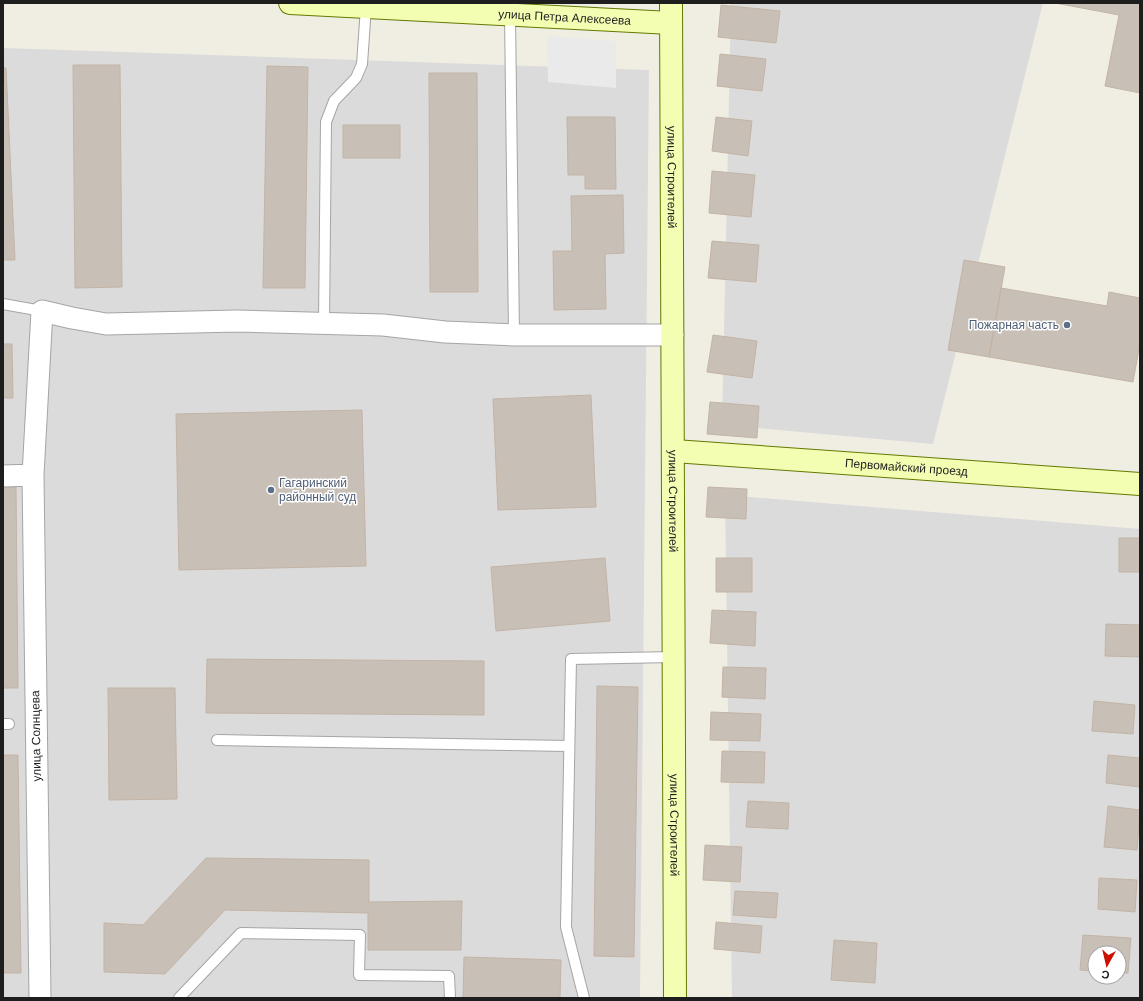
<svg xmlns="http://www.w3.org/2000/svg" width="1143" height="1001" viewBox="0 0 1143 1001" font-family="Helvetica,sans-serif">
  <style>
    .residential { fill: #dcdbdb; fill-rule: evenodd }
    .parking { fill: #eaeaea }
    .building { fill: #c8bfb6; stroke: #c3b4a5 }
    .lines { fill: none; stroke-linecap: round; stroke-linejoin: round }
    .lane-casing { stroke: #a5a5a5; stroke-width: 12 }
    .street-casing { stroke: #a5a5a5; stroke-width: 23 }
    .secondary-casing { stroke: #637a00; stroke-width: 24 }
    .lane { stroke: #fff; stroke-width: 10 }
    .street { stroke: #fff; stroke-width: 21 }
    .secondary { stroke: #f4feb3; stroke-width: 22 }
    .service-dot { fill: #5c6f8a; stroke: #fff; stroke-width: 1.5 }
    .labels { text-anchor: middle; stroke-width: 3; stroke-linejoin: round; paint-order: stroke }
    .street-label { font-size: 12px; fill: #1e1e1e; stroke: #fff }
    .service-label { font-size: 12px; fill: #4e5e75; stroke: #fff; text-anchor: end }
  </style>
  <rect width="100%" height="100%" fill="#f0ede3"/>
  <path class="residential" d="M 731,3 L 1043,3 L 933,444 L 722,425 Z
    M 3,48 L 649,70 L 640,998 L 3,998 Z
    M 725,495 L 1140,529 L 1140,998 L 732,998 ZM 1095,953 L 1119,953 L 1119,977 L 1095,977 Z"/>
  <path class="parking" d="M 547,36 L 616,41 L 616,88 L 548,82 Z"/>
  <path class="building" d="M 1055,3 L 1140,3 L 1140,93 L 1105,86 L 1119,15 Z
    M 721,5 L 780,11 L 776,43 L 718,37 Z
    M 720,54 L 766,59 L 762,91 L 717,86 Z
    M 73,65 L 120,65 L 122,287 L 75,288 Z
    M 267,66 L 308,67 L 305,288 L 263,288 Z
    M 3,68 L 6,68 L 15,260 L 3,260 Z
    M 429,73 L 477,73 L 478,292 L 430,292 Z
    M 567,117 L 615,117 L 616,189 L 585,189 L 585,175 L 568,175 Z
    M 716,117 L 752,121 L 748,156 L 712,151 Z
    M 343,125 L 400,125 L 400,158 L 343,158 Z
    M 712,171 L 755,175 L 751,217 L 709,213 Z
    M 623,195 L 624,253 L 605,254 L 606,309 L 554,310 L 553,251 L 572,251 L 571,196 Z
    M 712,241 L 759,245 L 756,282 L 708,278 Z
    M 964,260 L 1005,267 L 989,357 L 948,350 Z
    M 1001,288 L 1107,306 L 1109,292 L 1140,298 L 1140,343 L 1133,382 L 989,357 Z
    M 713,335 L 757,341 L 752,378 L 707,372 Z
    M 3,344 L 12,344 L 13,398 L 3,398 Z
    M 591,395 L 596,507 L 498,510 L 493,399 Z
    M 710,402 L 759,406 L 757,438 L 707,434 Z
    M 362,410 L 366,566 L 179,570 L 176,414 Z
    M 3,487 L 16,487 L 18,688 L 3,688 Z
    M 708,487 L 747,489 L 746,519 L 706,517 Z
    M 1119,538 L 1140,538 L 1140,572 L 1119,572 Z
    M 605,558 L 610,621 L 496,631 L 491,567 Z
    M 716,558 L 752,558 L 752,592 L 716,592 Z
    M 712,610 L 756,612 L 755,646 L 710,643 Z
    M 1106,624 L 1140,625 L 1140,657 L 1105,656 Z
    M 207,659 L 484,661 L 484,715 L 206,713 Z
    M 723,667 L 766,668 L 765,699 L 722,697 Z
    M 597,686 L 638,687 L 634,957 L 594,956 Z
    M 108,688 L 175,688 L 177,799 L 109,800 Z
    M 1094,701 L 1135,705 L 1133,734 L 1092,731 Z
    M 711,712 L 761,714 L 760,741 L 710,740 Z
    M 722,751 L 765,752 L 764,783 L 721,782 Z
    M 3,755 L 18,755 L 21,973 L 3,973 Z
    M 1108,755 L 1140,758 L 1140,787 L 1106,783 Z
    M 748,801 L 789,803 L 788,829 L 746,827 Z
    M 1108,806 L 1140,810 L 1137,850 L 1104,847 Z
    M 705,845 L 742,847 L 740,882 L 703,880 Z
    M 206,858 L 369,860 L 369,902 L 462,901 L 461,950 L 368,950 L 368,913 L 225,910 L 165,974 L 104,972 L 104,923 L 143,925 Z
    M 1099,878 L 1137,880 L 1135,912 L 1098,909 Z
    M 735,891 L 778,893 L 776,918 L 733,915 Z
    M 716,922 L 762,926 L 760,953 L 714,949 Z
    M 1083,935 L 1131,938 L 1128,973 L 1119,973 L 1119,953 L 1095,953 L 1095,971 L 1080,970 Z
    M 834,940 L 877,943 L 875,983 L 831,980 Z
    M 464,957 L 561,960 L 560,998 L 463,998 Z"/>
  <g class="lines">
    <defs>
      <path id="lane" d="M 510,15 L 514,335
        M 3,304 L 42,311
        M 324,323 L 326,122 L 334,101 L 356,78 L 362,64 L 366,7
        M 3,724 L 9,724
        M 217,740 L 569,746
        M 179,998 L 241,933 L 360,935 L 359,975 L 449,976 L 450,998
        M 584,998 L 566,927 L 571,659 L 674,657"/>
      <path id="street" d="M 3,476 L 33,475
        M 40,998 L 33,475 L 42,311 L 72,318 L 106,324 L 237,321 L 383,325 L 445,332 L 514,335 L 673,335"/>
      <g id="secondary">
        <path id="s1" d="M 290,3 L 671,23"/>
        <path id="s2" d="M 671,3 L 675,998"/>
        <path id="s3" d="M 674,451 L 1140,484"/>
      </g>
    </defs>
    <use href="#lane" class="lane-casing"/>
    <use href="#street" class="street-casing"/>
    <use href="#secondary" class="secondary-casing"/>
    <use href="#lane" class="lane"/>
    <use href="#street" class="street"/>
    <use href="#secondary" class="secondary"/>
  </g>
  <g class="service-dot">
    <circle cx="1067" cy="325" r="4"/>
    <circle cx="271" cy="490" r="4"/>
  </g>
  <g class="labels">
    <g class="street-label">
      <text dy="4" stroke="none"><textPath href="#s1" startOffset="275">улица Петра Алексеева</textPath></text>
      <text dy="4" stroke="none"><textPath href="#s2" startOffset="174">улица Строителей</textPath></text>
      <text dy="4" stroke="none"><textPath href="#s3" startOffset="233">Первомайский проезд</textPath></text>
      <text dy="4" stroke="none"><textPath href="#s2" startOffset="498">улица Строителей</textPath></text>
      <text transform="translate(36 736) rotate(-91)" y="4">улица Солнцева</text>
      <text dy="4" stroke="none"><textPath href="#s2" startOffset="822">улица Строителей</textPath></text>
    </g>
    <g class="service-label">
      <text x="1059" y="329">Пожарная часть</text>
      <text x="279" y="487" text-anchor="start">Гагаринский<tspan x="279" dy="14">районный суд</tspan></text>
    </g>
  </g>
  <rect width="1143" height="1001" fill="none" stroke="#1e1e1e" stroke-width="8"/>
  <g transform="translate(1107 965) rotate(188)"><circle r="19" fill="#ffffff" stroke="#a5a5a5"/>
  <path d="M0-3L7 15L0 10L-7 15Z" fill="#cc1000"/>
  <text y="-6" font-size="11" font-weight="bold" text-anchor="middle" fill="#1e1e1e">С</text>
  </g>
</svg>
